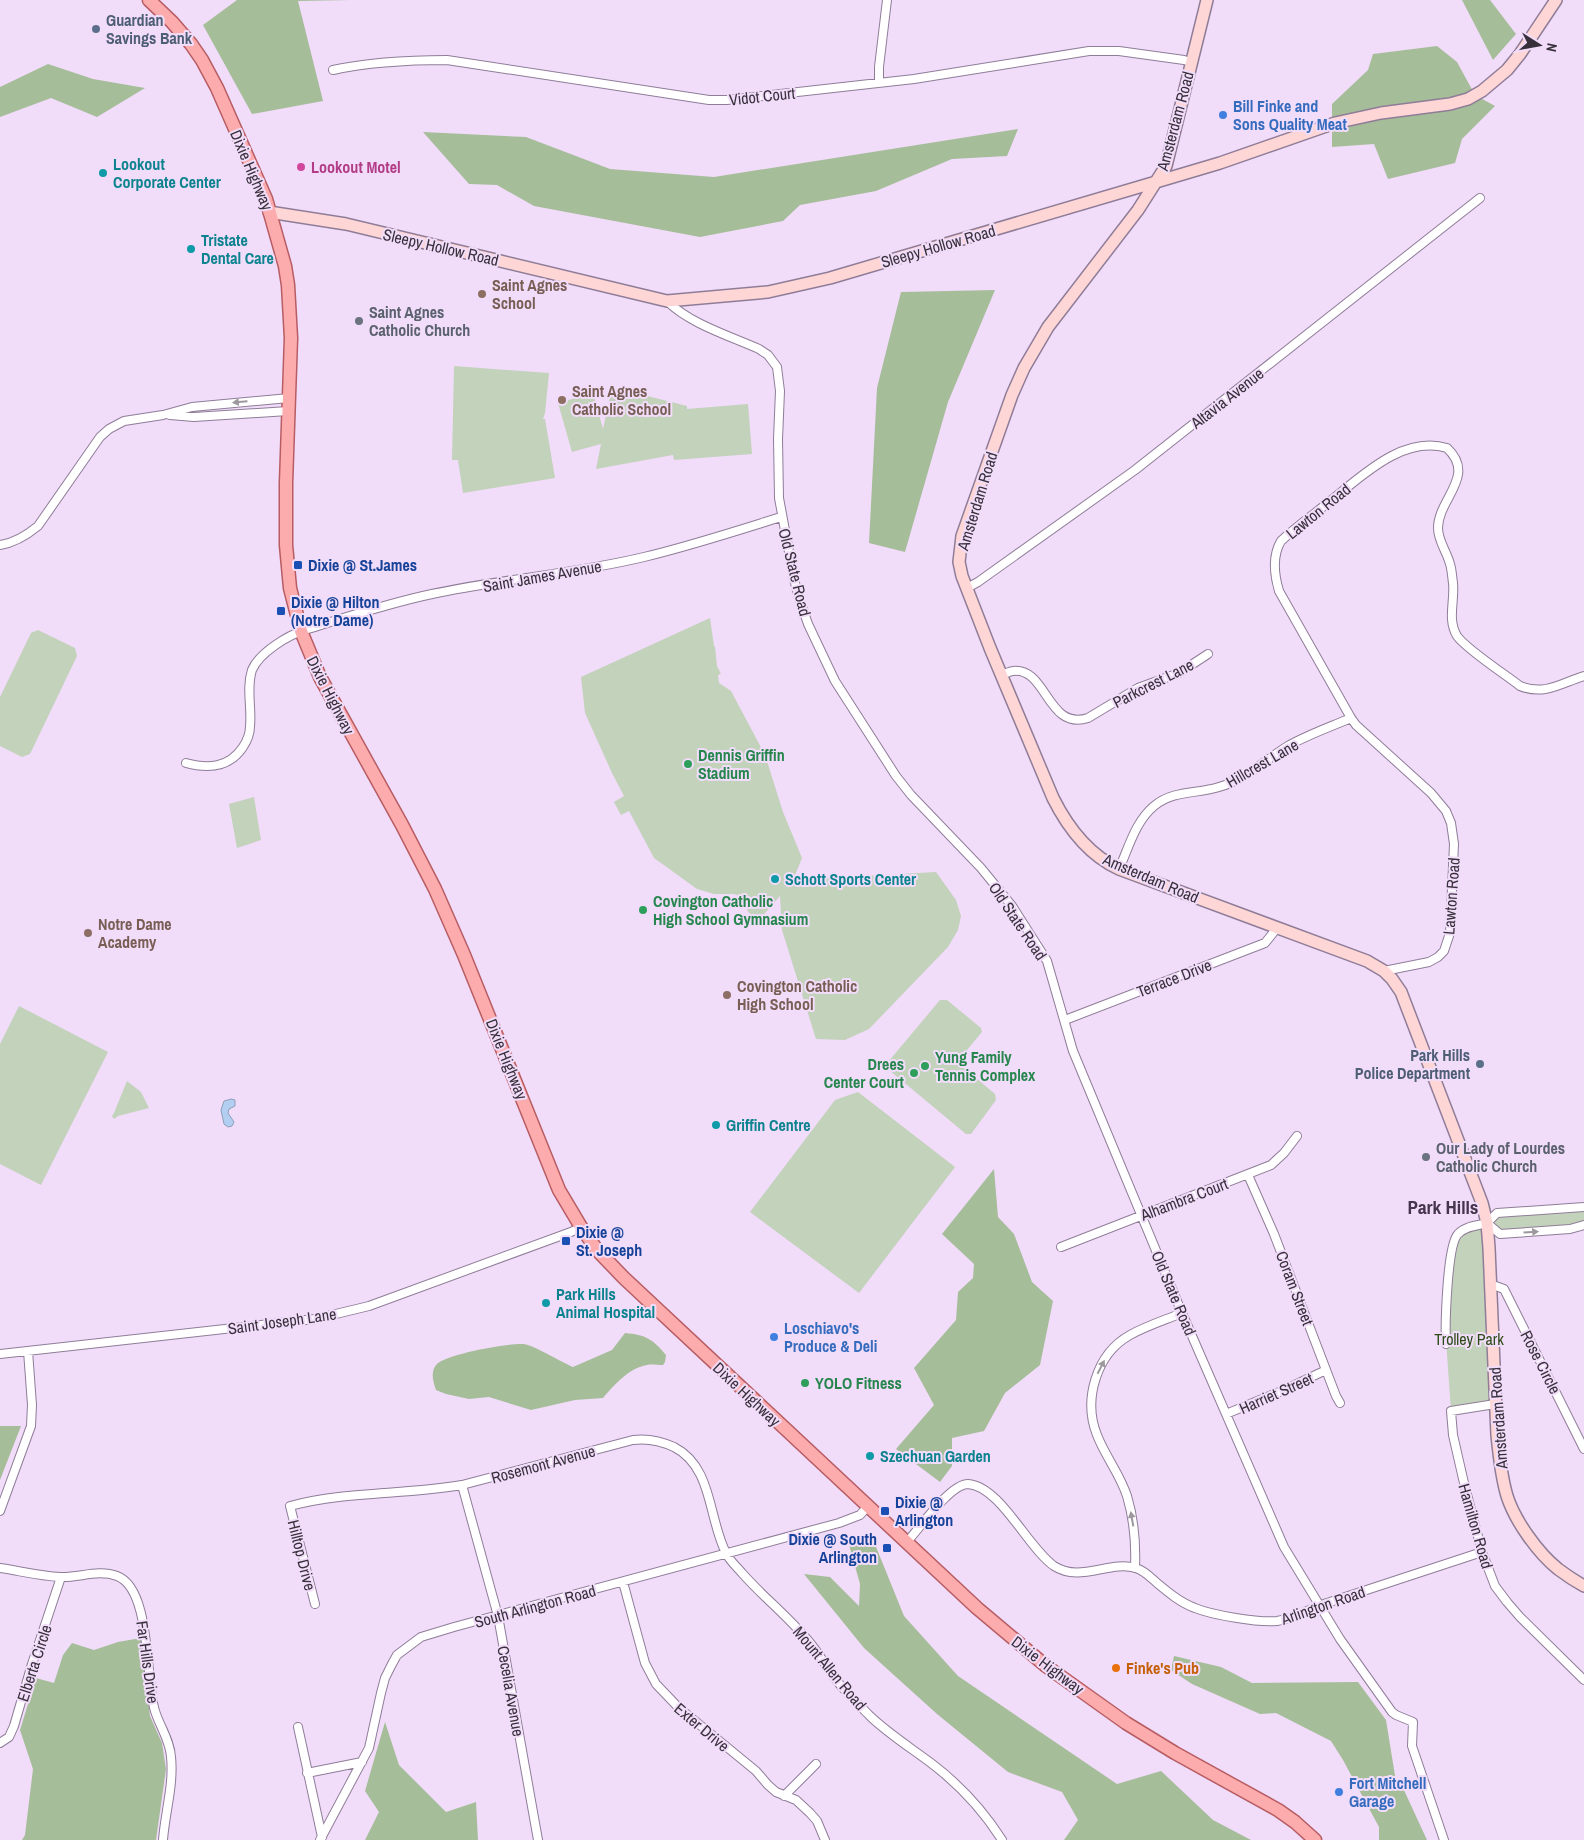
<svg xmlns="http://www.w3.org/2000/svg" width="1584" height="1840" viewBox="0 0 1584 1840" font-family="'Archivo Narrow',sans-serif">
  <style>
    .green { fill: #c3d2ba }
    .forest { fill: #a6bd99 }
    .water { fill: #b2cef0; stroke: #8d9fba }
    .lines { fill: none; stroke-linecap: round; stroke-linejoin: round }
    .street-casing { stroke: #8f7d98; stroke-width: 10 }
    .secondary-casing { stroke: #8f7d98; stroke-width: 14 }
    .primary-casing { stroke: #b75d63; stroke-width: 15 }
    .street { stroke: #fff; stroke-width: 8 }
    .secondary { stroke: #fed6d6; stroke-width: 11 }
    .primary { stroke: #fdacae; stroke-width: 12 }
    .oneway { fill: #9c989d }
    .service-dot { fill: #5c6f8a; stroke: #f1dcfa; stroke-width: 2 }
    .shop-dot { fill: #3f7fe0; stroke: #f1dcfa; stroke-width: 2 }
    .hotel-dot { fill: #d1479c; stroke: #f1dcfa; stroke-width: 2 }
    .culture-dot { fill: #0f9aa8; stroke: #f1dcfa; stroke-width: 2 }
    .education-dot { fill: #8d6e63; stroke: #f1dcfa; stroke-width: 2 }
    .worship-dot { fill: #6b7280; stroke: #f1dcfa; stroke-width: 2 }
    .transit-dot { fill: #1a4fb4; stroke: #f1dcfa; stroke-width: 2 }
    .leisure-dot { fill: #2e9e5b; stroke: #f1dcfa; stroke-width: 2 }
    .food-dot { fill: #e8710a; stroke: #f1dcfa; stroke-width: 2 }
    .labels { text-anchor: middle; stroke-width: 4; stroke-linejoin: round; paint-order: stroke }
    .service-label { font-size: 16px; font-weight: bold; fill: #4e5e75; stroke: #f1dcfa; text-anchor: start }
    .street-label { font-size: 16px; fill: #38303b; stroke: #f1dcfa }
    .shop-label { font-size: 16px; font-weight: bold; fill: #366cbe; stroke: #f1dcfa; text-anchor: start }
    .culture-label { font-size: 16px; font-weight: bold; fill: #0d838f; stroke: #f1dcfa; text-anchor: start }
    .hotel-label { font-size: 16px; font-weight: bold; fill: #b23c85; stroke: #f1dcfa; text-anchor: start }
    .education-label { font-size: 16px; font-weight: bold; fill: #785e54; stroke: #f1dcfa; text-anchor: start }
    .worship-label { font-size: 16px; font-weight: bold; fill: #5b616d; stroke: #f1dcfa; text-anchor: start }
    .transit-label { font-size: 16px; font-weight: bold; fill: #164399; stroke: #f1dcfa; text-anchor: start }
    .leisure-label { font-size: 16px; font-weight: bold; fill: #27864d; stroke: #f1dcfa; text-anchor: start }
    .park-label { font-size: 16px; fill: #2d4b16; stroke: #f1dcfa }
    .food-label { font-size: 16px; font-weight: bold; fill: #c56008; stroke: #f1dcfa; text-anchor: start }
    .quarter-label { font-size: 19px; font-weight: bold; fill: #45354c; stroke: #f1dcfa }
  </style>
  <rect width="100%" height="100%" fill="#f1dcfa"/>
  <path class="green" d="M 454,366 L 549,373 L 545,413 L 543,419 L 545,419 L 555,478 L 463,493 L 458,460 L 452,460 Z
    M 612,387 L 687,406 L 687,409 L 748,404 L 752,454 L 674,460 L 673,455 L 596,469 L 601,444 L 572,452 L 558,403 L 593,393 L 603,429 Z
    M 710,618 L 714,646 L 715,647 L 717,666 L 721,674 L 718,675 L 719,683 L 731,691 L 765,755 L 783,812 L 802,858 L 793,880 L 936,872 L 956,900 L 961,916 L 958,930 L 948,947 L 869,1029 L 845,1040 L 816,1039 L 782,930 L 780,896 L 759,920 L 748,912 L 744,898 L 734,894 L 714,894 L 697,889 L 654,858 L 629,811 L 621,815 L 614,802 L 624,796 L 612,773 L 585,713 L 581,677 Z
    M 38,630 L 75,648 L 77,656 L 30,754 L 22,757 L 0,746 L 0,697 L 31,633 Z
    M 254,797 L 261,840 L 237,848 L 229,804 Z
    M 940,1000 L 947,1000 L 981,1028 L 982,1032 L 957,1062 L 995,1094 L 996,1100 L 971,1134 L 966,1134 L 889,1070 L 888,1062 Z
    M 19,1006 L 108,1052 L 41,1185 L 0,1164 L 0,1044 Z
    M 127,1081 L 141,1092 L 149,1108 L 118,1116 L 114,1119 L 112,1116 L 114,1113 Z
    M 858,1092 L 955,1167 L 859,1293 L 750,1212 L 835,1100 Z
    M 1584,1211 L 1584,1222 L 1577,1224 L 1504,1231 L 1498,1230 L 1494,1224 L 1496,1219 L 1501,1217 Z
    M 1487,1223 L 1495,1404 L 1451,1411 L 1446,1340 L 1448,1288 L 1457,1235 Z"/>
  <path class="forest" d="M 237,0 L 351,0 L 298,1 L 323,101 L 252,114 L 203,25 Z
    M 1462,0 L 1490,0 L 1516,34 L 1493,60 Z
    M 1437,46 L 1457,62 L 1475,95 L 1495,106 L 1462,139 L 1455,163 L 1388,179 L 1374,144 L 1332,147 L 1332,104 L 1368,70 L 1373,54 Z
    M 48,64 L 93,79 L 145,88 L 97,117 L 51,98 L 0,117 L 0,87 Z
    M 1018,129 L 1007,156 L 952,159 L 876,191 L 800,205 L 783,221 L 700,237 L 534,206 L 497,185 L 469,184 L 423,132 L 526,137 L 610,169 L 714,177 Z
    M 995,290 L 948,402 L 905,552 L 869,543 L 877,388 L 901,292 Z
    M 994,1169 L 998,1217 L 1014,1234 L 1032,1282 L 1053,1301 L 1040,1365 L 1005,1393 L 984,1431 L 952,1438 L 952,1466 L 940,1482 L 896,1449 L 934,1405 L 914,1368 L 956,1320 L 958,1292 L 973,1278 L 974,1264 L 942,1234 Z
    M 625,1333 C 645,1335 652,1338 666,1355 L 665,1362 L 663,1365 C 658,1365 651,1364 647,1365 C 629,1368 614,1385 603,1398 L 575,1400 L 531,1410 L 489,1397 L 469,1399 L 446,1394 L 436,1390 C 433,1382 430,1371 437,1364 C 447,1354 508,1343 523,1344 C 534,1345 561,1362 573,1367 L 612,1350 Z
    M 0,1426 L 21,1426 L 0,1480 Z
    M 872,1537 L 904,1616 L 958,1676 L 1117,1784 L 1161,1771 L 1213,1820 L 1251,1840 L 1064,1840 L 1078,1820 L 1062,1792 L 1008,1772 L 937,1714 L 864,1648 L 804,1574 L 830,1577 L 859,1606 L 860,1584 L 848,1541 Z
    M 141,1638 L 150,1716 L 162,1743 L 166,1769 L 156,1840 L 22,1840 L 25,1835 L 33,1769 L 20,1730 L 36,1678 L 54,1683 L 63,1655 L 72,1643 L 94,1650 L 118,1642 Z
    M 1174,1656 L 1221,1667 L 1252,1683 L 1358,1682 L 1386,1720 L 1397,1788 L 1403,1788 L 1427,1840 L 1379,1840 L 1379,1827 L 1343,1760 L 1331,1741 L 1276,1713 L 1260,1714 L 1192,1684 L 1171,1670 Z
    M 385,1722 L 399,1765 L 446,1812 L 476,1802 L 478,1840 L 365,1840 L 379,1812 L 365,1791 Z"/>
  <path class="water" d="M 231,1099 L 235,1100 L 235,1106 L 229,1109 L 228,1113 L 234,1122 L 232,1126 L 228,1127 L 224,1124 L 221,1110 L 224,1101 Z"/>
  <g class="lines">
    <defs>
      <path id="street" d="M 333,70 C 370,62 410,60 447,60 L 709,100 L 727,100 L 914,79 L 1089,51 L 1119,51 L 1184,60 L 1191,62
        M 879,82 L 879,67 L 887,0
        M 667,301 C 690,324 730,336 759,349 L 768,355 L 777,367 L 780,391 L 778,439 L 779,498 L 794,579 L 799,598 L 808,624 L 835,681 L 896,776 L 911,795 L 981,868 L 1012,906 L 1047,961 L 1073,1051 L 1182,1313 L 1284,1547 L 1340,1639 L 1392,1712 L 1396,1715 L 1413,1722 L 1412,1746 L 1444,1840
        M 170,415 L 194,417 L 288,411
        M 0,545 C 14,543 27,535 38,526 L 100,437 L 109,429 L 124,421 L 163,415 L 192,407 L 289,398
        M 967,588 L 978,582 L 1135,470 L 1480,198
        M 1002,675 C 1005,674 1010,671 1013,671 C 1047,667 1047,731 1088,718 L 1138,688 L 1179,673 L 1208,654
        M 186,763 C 208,769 229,768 243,747 C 247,741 250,733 250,726 C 252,708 246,688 252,670 C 259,653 288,635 305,630 C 347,617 389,603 432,594 C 502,579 574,574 644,557 C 690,546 736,531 781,517
        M 1119,869 C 1129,847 1135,822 1154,806 C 1173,790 1197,794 1219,787 C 1245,780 1265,760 1288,746 C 1307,735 1330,727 1351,718
        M 1384,971 L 1429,962 L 1438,957 L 1444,951 L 1450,933 L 1454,844 L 1451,823 L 1446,811 L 1431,793 L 1356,725 L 1351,718 L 1279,591 C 1274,574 1272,556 1281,541 C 1296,527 1313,515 1329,502 C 1361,477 1402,435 1447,448 C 1477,476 1438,499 1438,528 C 1438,541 1447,552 1450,564 C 1452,570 1452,577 1453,583 C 1455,601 1447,619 1457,636 C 1466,649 1506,675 1520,686 C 1545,696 1561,683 1584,676
        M 1065,1020 L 1265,943 L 1277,928
        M 1248,1175 L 1274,1234 L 1336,1396 L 1340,1403
        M 1487,1223 L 1500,1234 L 1570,1229 L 1584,1225
        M 1487,1223 L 1497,1213 L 1584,1207
        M 1061,1247 L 1271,1165 L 1284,1153 L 1297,1136
        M 1490,1284 L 1504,1289 L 1584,1449
        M 1446,1344 C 1445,1325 1447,1245 1458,1234 C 1465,1226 1477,1226 1487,1223
        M 0,1354 L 315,1319 L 369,1306 L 571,1232 L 581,1227
        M 1495,1404 L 1451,1411 L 1453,1435 L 1464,1483 L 1482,1552 L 1495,1586 L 1507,1602 L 1520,1617 L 1584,1680
        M 1226,1414 L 1284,1390 L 1326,1370
        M 462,1485 L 498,1616 L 538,1840
        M 0,1511 L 31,1426 L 32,1405 L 28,1351
        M 906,1543 C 919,1529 950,1484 968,1484 C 1000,1486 1028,1548 1054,1566 C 1080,1583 1110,1560 1136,1568 C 1145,1571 1150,1577 1157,1583 C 1169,1593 1181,1603 1195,1608 C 1212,1615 1259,1623 1277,1621 C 1295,1618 1313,1607 1330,1602 C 1381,1585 1431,1569 1482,1552
        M 0,1568 C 20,1571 40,1576 60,1577 C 79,1578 98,1569 117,1576 C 152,1589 145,1681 155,1711 C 160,1727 170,1740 171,1757 C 174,1784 165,1813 163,1840
        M 1135,1568 C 1136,1544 1134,1519 1127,1496 C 1120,1474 1105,1456 1097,1435 C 1083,1400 1096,1354 1130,1335 C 1146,1326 1165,1320 1182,1313
        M 623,1582 L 645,1663 L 656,1684 L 678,1707 L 756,1771 L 768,1785 L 776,1792 L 796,1800 L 810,1813 L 817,1821 L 825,1840
        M 315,1604 L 290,1506 C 345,1491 405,1495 462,1485 L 633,1440 C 648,1438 661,1441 674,1447 C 713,1467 708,1518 726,1553 C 729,1560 737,1567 742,1573 C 764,1598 790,1618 811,1644 C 822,1658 830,1673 842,1687 C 851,1697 861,1707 871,1717 C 889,1734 911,1748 931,1763 C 960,1785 983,1810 1002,1840
        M 298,1727 L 322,1837
        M 0,1743 L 9,1737 L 14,1726 L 32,1664 L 61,1577
        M 307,1773 L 362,1762
        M 784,1796 L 816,1764
        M 320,1840 L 369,1748 L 381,1693 L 385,1678 L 392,1664 L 397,1655 L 421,1637 L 454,1627 L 839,1523 L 860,1515 L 868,1506"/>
      <path id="secondary" d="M 1207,0 L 1166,166 L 1138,210 L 1048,327 L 1024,368 L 1012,395 L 962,536 L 959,562 L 962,576 L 990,648 L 1053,798 C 1068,828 1089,855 1119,869 L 1367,961 L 1384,971 L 1392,979 L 1401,992 L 1482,1203 L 1487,1223 L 1489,1248 L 1497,1435 C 1499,1455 1501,1476 1507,1496 C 1515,1521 1538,1553 1558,1569 C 1566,1575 1575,1581 1584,1586
        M 269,212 L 346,224 L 667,301 L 768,292 L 830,278 L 1156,182 L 1220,163 L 1335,123 L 1381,113 L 1450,104 L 1468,99 L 1482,91 L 1507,70 L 1520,54 L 1556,0"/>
      <path id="primary" d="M 149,0 L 172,22 L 191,44 L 202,60 L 217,88 L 266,199 L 285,266 L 288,285 L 291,338 L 286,483 L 286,545 L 290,588 L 301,631 L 320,677 L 402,825 L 435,889 L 464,955 L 559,1190 L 581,1227 L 597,1250 L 624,1278 L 977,1608 L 1046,1666 L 1126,1723 L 1175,1753 L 1278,1810 L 1295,1822 L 1315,1840"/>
    </defs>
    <use href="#street" class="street-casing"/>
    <use href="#secondary" class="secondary-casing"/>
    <use href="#primary" class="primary-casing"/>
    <use href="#street" class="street"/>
    <use href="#secondary" class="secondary"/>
    <use href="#primary" class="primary"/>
  </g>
  <defs><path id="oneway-solid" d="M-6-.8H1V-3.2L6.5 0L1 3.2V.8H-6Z" transform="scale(1.25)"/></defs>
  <g class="oneway">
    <use href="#oneway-solid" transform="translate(240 402) rotate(175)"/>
    <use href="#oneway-solid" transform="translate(1531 1232) rotate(-4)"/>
    <use href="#oneway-solid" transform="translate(1101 1367) rotate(-63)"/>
    <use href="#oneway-solid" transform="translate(1132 1519) rotate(-100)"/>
  </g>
  <g class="service-dot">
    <circle cx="96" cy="29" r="5"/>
    <circle cx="1480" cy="1064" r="5"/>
  </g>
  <g class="shop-dot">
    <circle cx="1223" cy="115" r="5"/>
    <circle cx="774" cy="1337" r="5"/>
    <circle cx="1339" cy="1792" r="5"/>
  </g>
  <circle class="hotel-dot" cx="301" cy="167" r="5"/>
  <g class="culture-dot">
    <circle cx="103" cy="173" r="5"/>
    <circle cx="191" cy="249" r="5"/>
    <circle cx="775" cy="879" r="5"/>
    <circle cx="716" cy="1125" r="5"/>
    <circle cx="546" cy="1303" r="5"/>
    <circle cx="870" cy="1456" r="5"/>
  </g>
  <g class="education-dot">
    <circle cx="482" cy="294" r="5"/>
    <circle cx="562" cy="400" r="5"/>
    <circle cx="88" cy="933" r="5"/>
    <circle cx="727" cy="995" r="5"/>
  </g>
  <g class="worship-dot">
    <circle cx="359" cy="321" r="5"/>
    <circle cx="1426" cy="1157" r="5"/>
  </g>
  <g class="transit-dot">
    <rect x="293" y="560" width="10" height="10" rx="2.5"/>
    <rect x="276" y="606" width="10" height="10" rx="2.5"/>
    <rect x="561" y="1236" width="10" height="10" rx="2.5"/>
    <rect x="880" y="1506" width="10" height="10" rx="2.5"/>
    <rect x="882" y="1543" width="10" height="10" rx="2.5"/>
  </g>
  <g class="leisure-dot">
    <circle cx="688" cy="764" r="5"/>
    <circle cx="643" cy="910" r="5"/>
    <circle cx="925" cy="1066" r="5"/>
    <circle cx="914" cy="1073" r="5"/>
    <circle cx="805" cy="1383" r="5"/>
  </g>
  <circle class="food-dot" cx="1116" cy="1668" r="5"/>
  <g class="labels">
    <g class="service-label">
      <text x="106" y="26">Guardian<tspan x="106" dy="18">Savings Bank</tspan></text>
      <text x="1470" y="1061" text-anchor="end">Park Hills<tspan x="1470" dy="18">Police Department</tspan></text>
    </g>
    <g class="street-label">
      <text transform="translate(762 96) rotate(-6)" y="6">Vidot Court</text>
      <text transform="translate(1175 121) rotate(-75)" y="6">Amsterdam Road</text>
      <text transform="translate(252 170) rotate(67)" y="6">Dixie Highway</text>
      <text transform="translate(938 246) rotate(-16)" y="6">Sleepy Hollow Road</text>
      <text transform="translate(441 247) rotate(13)" y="6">Sleepy Hollow Road</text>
      <text transform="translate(1227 398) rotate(-38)" y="6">Altavia Avenue</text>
      <text transform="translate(977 501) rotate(-73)" y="6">Amsterdam Road</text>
      <text transform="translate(1318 511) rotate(-39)" y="6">Lawton Road</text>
      <text transform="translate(795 572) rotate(76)" y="6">Old State Road</text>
      <text transform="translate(542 576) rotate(-10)" y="6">Saint James Avenue</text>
      <text transform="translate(1153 683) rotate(-27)" y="6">Parkcrest Lane</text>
      <text transform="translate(331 695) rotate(63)" y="6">Dixie Highway</text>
      <text transform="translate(1262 763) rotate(-30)" y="6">Hillcrest Lane</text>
      <text transform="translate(1151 878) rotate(23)" y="6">Amsterdam Road</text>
      <text transform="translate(1451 896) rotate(-86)" y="6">Lawton Road</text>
      <text transform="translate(1018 921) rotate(56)" y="6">Old State Road</text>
      <text transform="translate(1174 978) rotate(-21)" y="6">Terrace Drive</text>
      <text transform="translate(507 1059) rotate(68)" y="6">Dixie Highway</text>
      <text transform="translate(1184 1199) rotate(-21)" y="6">Alhambra Court</text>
      <text transform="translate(1295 1288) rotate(69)" y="6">Coram Street</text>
      <text transform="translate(1174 1293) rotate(67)" y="6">Old State Road</text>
      <text transform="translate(282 1321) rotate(-8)" y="6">Saint Joseph Lane</text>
      <text transform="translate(1541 1362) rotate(63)" y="6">Rose Circle</text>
      <text transform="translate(1276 1393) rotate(-24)" y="6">Harriet Street</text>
      <text transform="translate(747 1394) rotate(43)" y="6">Dixie Highway</text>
      <text transform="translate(1498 1418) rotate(-94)" y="6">Amsterdam Road</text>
      <text transform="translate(543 1464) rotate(-15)" y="6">Rosemont Avenue</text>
      <text transform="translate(1476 1526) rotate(74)" y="6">Hamilton Road</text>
      <text transform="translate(302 1555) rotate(76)" y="6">Hilltop Drive</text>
      <text transform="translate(1323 1605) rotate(-19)" y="6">Arlington Road</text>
      <text transform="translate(535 1606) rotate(-15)" y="6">South Arlington Road</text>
      <text transform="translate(148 1662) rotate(82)" y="6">Far Hills Drive</text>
      <text transform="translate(34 1663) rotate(-72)" y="6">Elberta Circle</text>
      <text transform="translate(1048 1665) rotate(37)" y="6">Dixie Highway</text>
      <text transform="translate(830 1668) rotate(50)" y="6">Mount Allen Road</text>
      <text transform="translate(511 1691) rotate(80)" y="6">Cecelia Avenue</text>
      <text transform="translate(702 1727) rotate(40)" y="6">Exter Drive</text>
    </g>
    <g class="shop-label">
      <text x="1233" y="112">Bill Finke and<tspan x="1233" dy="18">Sons Quality Meat</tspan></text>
      <text x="784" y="1334">Loschiavo's<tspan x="784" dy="18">Produce &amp; Deli</tspan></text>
      <text x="1349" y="1789">Fort Mitchell<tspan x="1349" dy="18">Garage</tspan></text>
    </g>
    <g class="culture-label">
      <text x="113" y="170">Lookout<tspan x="113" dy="18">Corporate Center</tspan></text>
      <text x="201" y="246">Tristate<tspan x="201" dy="18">Dental Care</tspan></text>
      <text x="785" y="885">Schott Sports Center</text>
      <text x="726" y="1131">Griffin Centre</text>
      <text x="556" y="1300">Park Hills<tspan x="556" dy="18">Animal Hospital</tspan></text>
      <text x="880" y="1462">Szechuan Garden</text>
    </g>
    <g class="hotel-label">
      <text x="311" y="173">Lookout Motel</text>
    </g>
    <g class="education-label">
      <text x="492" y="291">Saint Agnes<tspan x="492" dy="18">School</tspan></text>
      <text x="572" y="397">Saint Agnes<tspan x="572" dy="18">Catholic School</tspan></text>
      <text x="98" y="930">Notre Dame<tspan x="98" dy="18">Academy</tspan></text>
      <text x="737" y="992">Covington Catholic<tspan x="737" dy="18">High School</tspan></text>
    </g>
    <g class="worship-label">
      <text x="369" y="318">Saint Agnes<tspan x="369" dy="18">Catholic Church</tspan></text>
      <text x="1436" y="1154">Our Lady of Lourdes<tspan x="1436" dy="18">Catholic Church</tspan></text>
    </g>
    <g class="transit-label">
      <text x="308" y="571">Dixie @ St.James</text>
      <text x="291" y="608">Dixie @ Hilton<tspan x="291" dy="18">(Notre Dame)</tspan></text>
      <text x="576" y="1238">Dixie @<tspan x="576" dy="18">St. Joseph</tspan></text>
      <text x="895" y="1508">Dixie @<tspan x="895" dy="18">Arlington</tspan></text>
      <text x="877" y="1545" text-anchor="end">Dixie @ South<tspan x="877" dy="18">Arlington</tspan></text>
    </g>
    <g class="leisure-label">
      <text x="698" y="761">Dennis Griffin<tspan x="698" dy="18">Stadium</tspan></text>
      <text x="653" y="907">Covington Catholic<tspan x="653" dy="18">High School Gymnasium</tspan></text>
      <text x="935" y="1063">Yung Family<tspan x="935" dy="18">Tennis Complex</tspan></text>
      <text x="904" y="1070" text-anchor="end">Drees<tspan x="904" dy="18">Center Court</tspan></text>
      <text x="815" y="1389">YOLO Fitness</text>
    </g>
    <g class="park-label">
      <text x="1469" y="1345">Trolley Park</text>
    </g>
    <g class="food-label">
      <text x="1126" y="1674">Finke's Pub</text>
    </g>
    <g class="quarter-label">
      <text x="1443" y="1214">Park Hills</text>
    </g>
  </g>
  <g transform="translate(1539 45) rotate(101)" stroke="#f1dcfa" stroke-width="4" paint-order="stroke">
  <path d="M0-4L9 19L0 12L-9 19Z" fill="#38303b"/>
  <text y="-8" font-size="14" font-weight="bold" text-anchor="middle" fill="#38303b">N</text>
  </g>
</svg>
